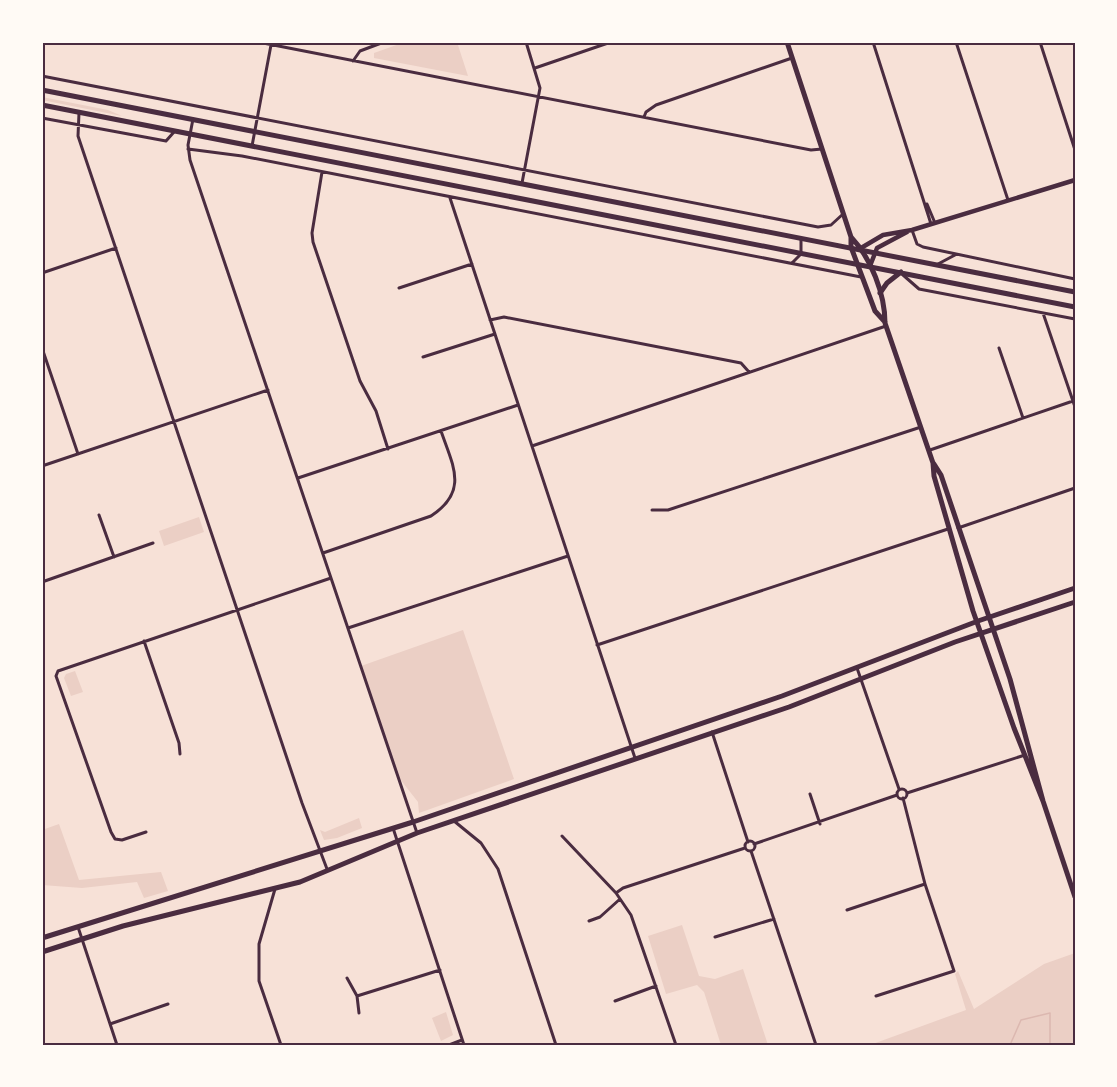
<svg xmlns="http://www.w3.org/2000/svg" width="1117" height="1087" viewBox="0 0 1117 1087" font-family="Jost,sans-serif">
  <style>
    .green { fill: #ebcfc5 }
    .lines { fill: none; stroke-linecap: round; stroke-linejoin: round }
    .stream { stroke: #dcb8b0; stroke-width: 1.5 }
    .minor { stroke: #4a2c40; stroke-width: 3 }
    .tertiary { stroke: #4a2c40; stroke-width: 4.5 }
    .primary { stroke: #4a2c40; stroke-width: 5 }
    .trunk { stroke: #4a2c40; stroke-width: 5 }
    .neatline { fill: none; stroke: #4a2c40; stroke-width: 2 }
  </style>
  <rect width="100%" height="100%" fill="#f7e1d7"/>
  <path class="green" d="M 405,42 L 457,42 L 468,76 L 374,58 L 374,53 Z
    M 42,97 L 108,110 L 122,116 L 42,100 Z
    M 199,517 L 204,532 L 164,546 L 159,531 Z
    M 463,630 L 514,779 L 419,813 L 418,802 L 396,774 L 361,666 Z
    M 75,671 L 83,692 L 71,696 L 64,678 L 66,674 Z
    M 359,818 L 362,828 L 337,838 L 324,840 L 320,830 L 325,832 Z
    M 59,824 L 79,880 L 161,872 L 168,891 L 144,898 L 137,882 L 82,888 L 42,885 L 42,830 Z
    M 682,925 L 699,976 L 715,979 L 743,969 L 768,1045 L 721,1045 L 704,992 L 697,985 L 666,994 L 648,936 Z
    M 1075,953 L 1075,1045 L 870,1045 L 966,1010 L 955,974 L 958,971 L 974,1009 L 1044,964 Z
    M 446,1012 L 453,1035 L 441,1041 L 432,1018 Z"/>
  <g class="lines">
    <path class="stream" d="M 1010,1045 L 1021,1020 L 1050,1013 L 1050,1045"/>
    <path class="minor" d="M 258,42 L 811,150 L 822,149
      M 873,42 L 931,224
      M 956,42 L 1008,200
      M 1040,42 L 1075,150
      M 353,61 L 360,51 L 384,42
      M 535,68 L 611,42
      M 42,76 L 818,227 L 831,225 L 843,214
      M 79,113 L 78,136 L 302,803 L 327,869
      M 644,117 L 646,112 L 656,105 L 792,58
      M 42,118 L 166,141 L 174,132
      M 193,119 L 188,145 L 190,160 L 417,833
      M 252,146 L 271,45
      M 188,149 L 242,156 L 861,277
      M 322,172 L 312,233 L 313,242 L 360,381 L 376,411 L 388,449
      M 522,183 L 540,88 L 526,42
      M 450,198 L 635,758
      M 927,204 L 935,223
      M 912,230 L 917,244 L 923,247 L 1075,279
      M 792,263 L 801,254 L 801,239
      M 938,264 L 955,255
      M 42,273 L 116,248
      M 903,275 L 919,289 L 1075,319
      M 399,288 L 472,264
      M 1043,313 L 1075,407
      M 490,320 L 504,317 L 741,363 L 749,372
      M 42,348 L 78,454
      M 999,348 L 1023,418
      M 423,357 L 495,334
      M 532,446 L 886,326
      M 930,450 L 1073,401
      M 42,466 L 268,390
      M 298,478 L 518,405
      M 652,510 L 668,510 L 921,427
      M 99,515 L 114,557
      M 958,528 L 1075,488
      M 323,553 L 431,516 C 469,491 453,466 441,431
      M 42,582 L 153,543
      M 348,628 L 568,556
      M 144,641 L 179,743 L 180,754
      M 597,645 L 948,529
      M 857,668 L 899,789
      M 712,732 L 748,842
      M897 794a5 5 0 1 1 10 0a5 5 0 1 1-10 0Z
      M 907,793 L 1025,755
      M 810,794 L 820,824
      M 454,821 L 481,843 L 498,869 L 556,1045
      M 393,828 L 464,1045
      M 146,832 L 122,840 L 115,839 L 111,832 L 56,676 L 58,671 L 331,578
      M 562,836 L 616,893 L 631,915 L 676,1045
      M745 846a5 5 0 1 1 10 0a5 5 0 1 1-10 0Z
      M 754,844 L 897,795
      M 751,851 L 816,1045
      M 275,889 L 259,944 L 259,981 L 281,1045
      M 616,893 L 623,888 L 745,848
      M 847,910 L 925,884
      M 589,921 L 600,917 L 620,899
      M 78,927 L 117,1045
      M 715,937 L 774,919
      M 347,978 L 357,996 L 359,1013
      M 357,996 L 440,970
      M 876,996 L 954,971 L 925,884 L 903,798
      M 615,1001 L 656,986
      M 110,1024 L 168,1004
      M 449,1045 L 462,1040"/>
    <path class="tertiary" d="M 861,248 L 883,235 L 912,230 L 1075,180
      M 870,266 L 877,248 L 907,232"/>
    <path class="primary" d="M 787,42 L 851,237 L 851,247 L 875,311 L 885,322
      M 851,237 C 871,258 885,294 885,323 L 933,463 L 934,476 L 973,611 L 1014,728 L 1043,801
      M 934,464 L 941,475 L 1010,679 L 1043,801 L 1075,897
      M 42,938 L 413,822 L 782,696 L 978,621 L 1075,588
      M 42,952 L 123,926 L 300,882 L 417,833 L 789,707 L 955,642 L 1075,602"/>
    <path class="trunk" d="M 42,90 L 1075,292
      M 42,105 L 1075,307
      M 880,293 L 887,283 L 901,272"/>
  </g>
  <rect width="1117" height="1087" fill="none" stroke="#fffaf5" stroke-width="87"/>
  <rect x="44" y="44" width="1030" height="1000" class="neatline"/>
</svg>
